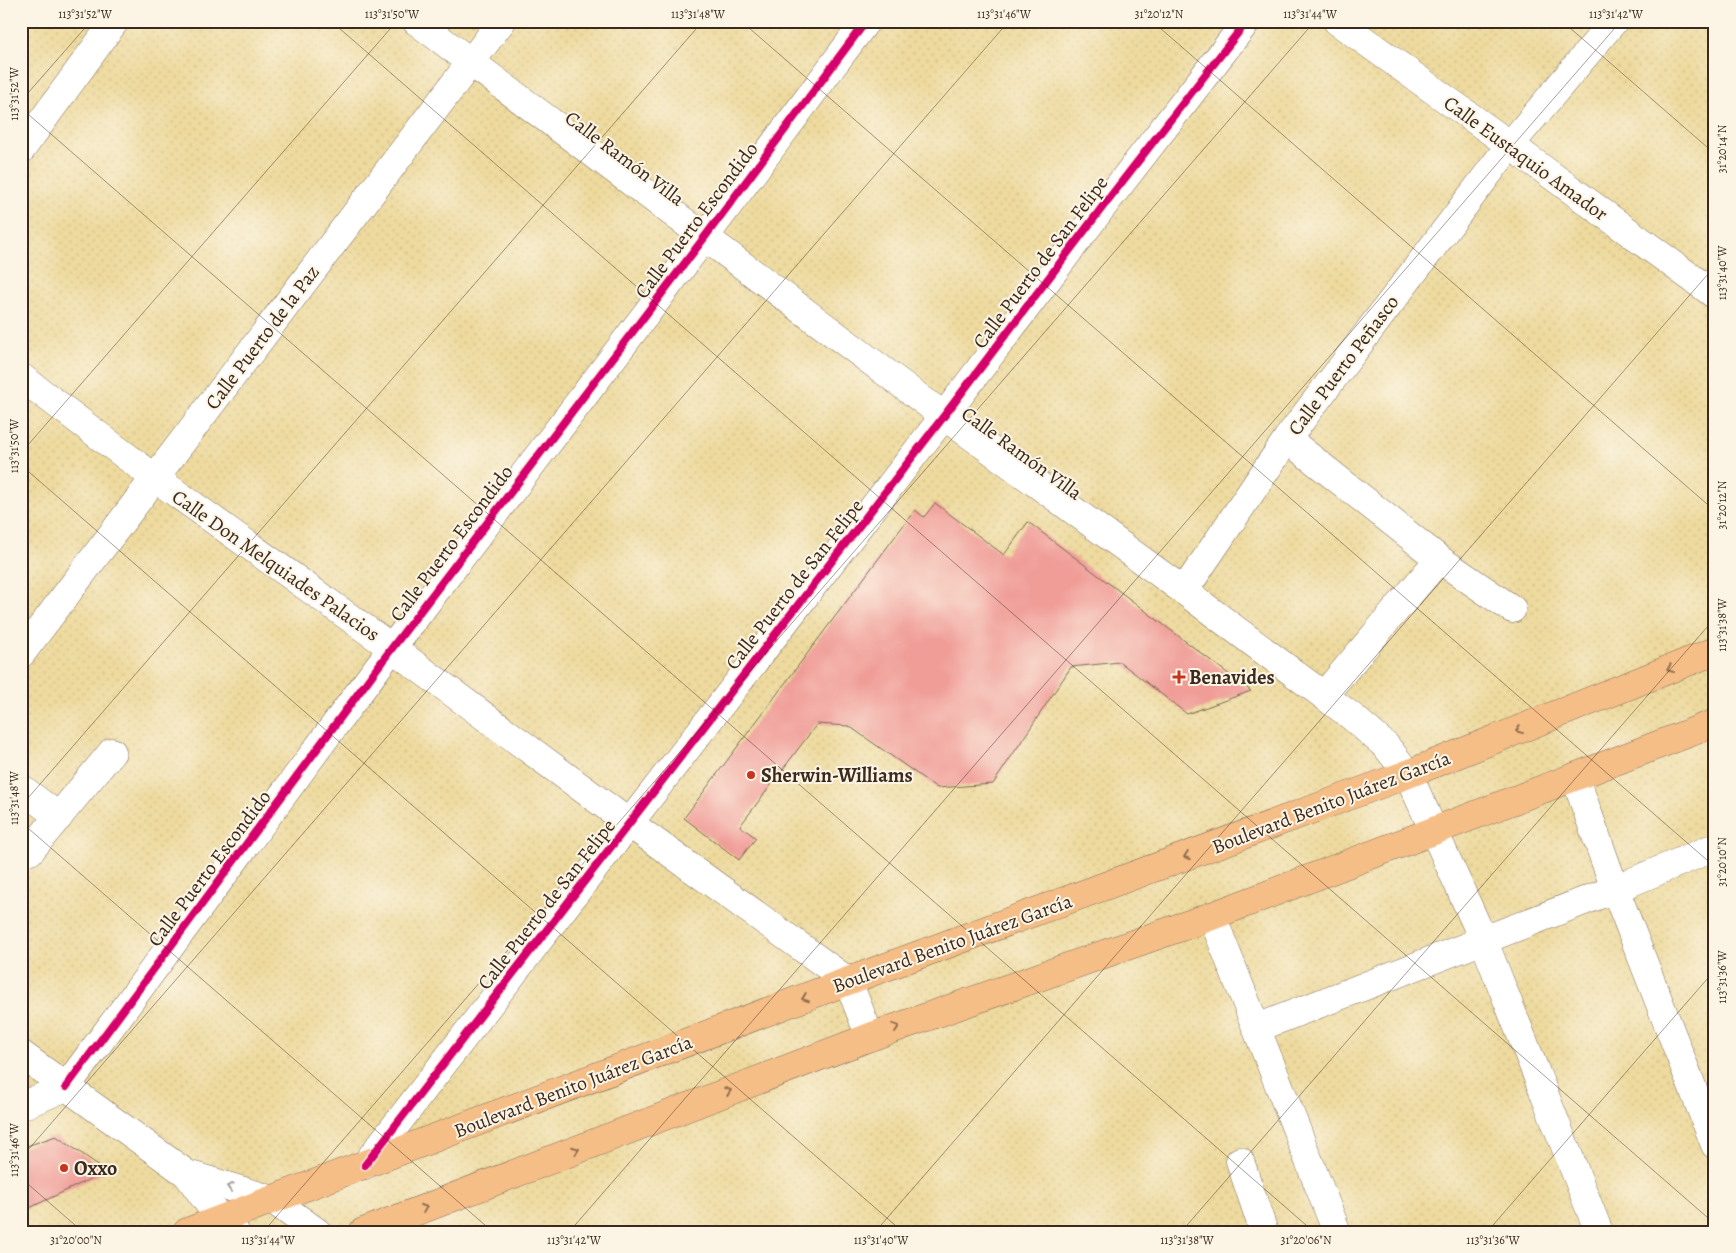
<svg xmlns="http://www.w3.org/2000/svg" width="1736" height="1253" viewBox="0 0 1736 1253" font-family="Alegreya,serif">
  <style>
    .sand { fill: url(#sand-dots); stroke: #94825e }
    .building { fill: #f09d98 }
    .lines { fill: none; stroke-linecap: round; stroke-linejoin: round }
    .minor-casing { stroke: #7b6956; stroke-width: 29 }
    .major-casing { stroke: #7b6956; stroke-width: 29 }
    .minor { stroke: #fff; stroke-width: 28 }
    .major { stroke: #f6be87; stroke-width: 28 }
    .cycleway-casing { stroke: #fcf5e5; stroke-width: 11 }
    .cycleway { stroke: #d6006c; stroke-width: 8 }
    .oneway { stroke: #8f6d4d }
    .oneway2 { stroke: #a79f9a }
    .ticks { fill: none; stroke: #3b2a1e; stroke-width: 1; stroke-opacity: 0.45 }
    .poi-dot { fill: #c8321e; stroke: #fcf5e5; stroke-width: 2 }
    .labels { text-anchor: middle; stroke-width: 4; stroke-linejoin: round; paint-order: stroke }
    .street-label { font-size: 20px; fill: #3b2a1e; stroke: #fcf5e5 }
    .poi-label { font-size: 20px; font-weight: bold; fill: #3b2a1e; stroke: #fcf5e5; text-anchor: start }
    .neatline { fill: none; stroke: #3b2a1e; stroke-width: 2 }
    .ticks-label { font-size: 12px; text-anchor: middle; fill: #3b2a1e }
  </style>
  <defs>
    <pattern id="sand-dots" width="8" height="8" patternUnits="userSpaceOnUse" patternTransform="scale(1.25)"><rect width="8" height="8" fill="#eeda9e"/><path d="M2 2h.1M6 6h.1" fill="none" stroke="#cdbb88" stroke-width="1.8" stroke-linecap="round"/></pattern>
  </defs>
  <rect width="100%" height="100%" fill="#fcf5e5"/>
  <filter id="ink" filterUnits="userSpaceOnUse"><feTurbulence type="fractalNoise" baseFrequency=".02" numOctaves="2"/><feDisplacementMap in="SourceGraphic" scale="10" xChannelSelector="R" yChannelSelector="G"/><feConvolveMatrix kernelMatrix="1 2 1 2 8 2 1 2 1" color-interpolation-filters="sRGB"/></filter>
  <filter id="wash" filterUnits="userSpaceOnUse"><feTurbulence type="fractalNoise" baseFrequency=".0096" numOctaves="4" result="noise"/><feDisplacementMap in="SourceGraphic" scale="20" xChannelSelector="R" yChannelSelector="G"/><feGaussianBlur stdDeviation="1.12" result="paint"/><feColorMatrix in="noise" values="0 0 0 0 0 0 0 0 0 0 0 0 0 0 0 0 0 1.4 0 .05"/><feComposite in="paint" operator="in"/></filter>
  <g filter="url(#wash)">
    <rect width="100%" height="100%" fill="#f1debe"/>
    <path class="sand" d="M 21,21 L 1715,21 L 1715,1232 L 21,1232 Z"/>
    <g id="blocks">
      <path class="building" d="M 935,503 L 1004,555 L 1028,522 L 1251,691 L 1187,714 L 1120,662 L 1071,667 L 993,784 L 937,788 L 849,726 L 817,724 L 740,826 L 756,838 L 739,860 L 684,818 L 915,510 L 924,517 Z
        M 56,1136 L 107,1171 L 21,1212 L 21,1148 Z"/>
    </g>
  </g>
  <g filter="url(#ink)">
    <use href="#blocks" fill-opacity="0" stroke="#7b6956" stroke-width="1"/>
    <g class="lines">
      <defs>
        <path id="minor" d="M 416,21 L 944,416 L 1184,591 L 1351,716 L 1386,746 L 1408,774 L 1483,939 L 1599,1232
          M 1337,21 L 1510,145 L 1715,295
          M 21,150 L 115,21
          M 21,377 L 155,478 L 392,648 L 629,823 L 848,981 L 870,1037
          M 1287,439 L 1439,559 L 1512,609
          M 1184,591 L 1287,439 L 1510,145 L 1614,21
          M 21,654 L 502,21
          M 1324,695 L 1439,559
          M 1575,777 L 1615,889 L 1715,1145
          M 21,788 L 59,817
          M 30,851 L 112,752
          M 1212,916 L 1337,1232
          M 1257,1028 L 1615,889 L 1715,847
          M 21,1054 L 187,1174 L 220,1219 L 235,1232
          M 21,1106 L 66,1087 L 392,648 L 704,238 L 866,21
          M 1240,1161 L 1264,1232
          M 365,1165 L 944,416 L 1107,201 L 1247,21
          M 187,1174 L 273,1200 L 317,1232"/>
        <path id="major" d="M 187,1232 L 848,981 L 1408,774 L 1715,651
          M 363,1232 L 870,1037 L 1212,916 L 1715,723"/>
      </defs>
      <use href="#minor" class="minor-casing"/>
      <use href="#major" class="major-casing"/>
      <use href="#minor" class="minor"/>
      <use href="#major" class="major"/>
      <defs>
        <path id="cycleway" d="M 66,1087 L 392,648 L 704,238 L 866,21
          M 365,1165 L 944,416 L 1107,201 L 1247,21"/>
      </defs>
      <use href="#cycleway" class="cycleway-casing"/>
      <use href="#cycleway" class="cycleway"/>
    </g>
    <defs><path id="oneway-chevron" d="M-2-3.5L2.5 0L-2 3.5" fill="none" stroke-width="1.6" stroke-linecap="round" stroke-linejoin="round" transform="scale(1.25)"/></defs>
    <g class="oneway">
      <use href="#oneway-chevron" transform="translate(1670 669) rotate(158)"/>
      <use href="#oneway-chevron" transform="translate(1519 730) rotate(158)"/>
      <use href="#oneway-chevron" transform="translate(1187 856) rotate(160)"/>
      <use href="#oneway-chevron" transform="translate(805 998) rotate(159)"/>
      <use href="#oneway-chevron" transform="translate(896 1027) rotate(-19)"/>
      <use href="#oneway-chevron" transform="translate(728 1091) rotate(-21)"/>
      <use href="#oneway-chevron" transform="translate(576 1150) rotate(-21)"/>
      <use href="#oneway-chevron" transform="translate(424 1208) rotate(-21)"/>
    </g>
    <use class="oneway2" href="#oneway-chevron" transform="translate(230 1187) rotate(-163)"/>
  </g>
  <path class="ticks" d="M 331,21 L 1715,1224M 741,21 L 1715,867M 1152,21 L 1715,511M 1562,21 L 1715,154M 21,101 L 91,21M 21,108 L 1314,1232M 21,453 L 397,21M 21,465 L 903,1232M 21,806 L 703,21M 21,822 L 493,1232M 21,1158 L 1009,21M 21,1178 L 83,1232M 263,1232 L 1315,21M 569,1232 L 1621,21M 875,1232 L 1715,266M 1181,1232 L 1715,618M 1487,1232 L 1715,970"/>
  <g class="poi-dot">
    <path d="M1176.5 669.5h5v5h5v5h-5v5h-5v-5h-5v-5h5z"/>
    <circle cx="751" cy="775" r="5"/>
    <circle cx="64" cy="1168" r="5"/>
  </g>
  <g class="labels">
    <g class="street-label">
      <text transform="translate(625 158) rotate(37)" y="7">Calle Ramón Villa</text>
      <text transform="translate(1526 158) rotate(36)" y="7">Calle Eustaquio Amador</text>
      <text transform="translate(696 220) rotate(-53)" y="7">Calle Puerto Escondido</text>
      <text transform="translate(1040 262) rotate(-53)" y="7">Calle Puerto de San Felipe</text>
      <text transform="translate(262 337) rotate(-53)" y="7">Calle Puerto de la Paz</text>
      <text transform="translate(1343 365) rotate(-53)" y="7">Calle Puerto Peñasco</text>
      <text transform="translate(1022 453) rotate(36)" y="7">Calle Ramón Villa</text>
      <text transform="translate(451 543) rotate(-53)" y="7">Calle Puerto Escondido</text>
      <text transform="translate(276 565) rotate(35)" y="7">Calle Don Melquiades Palacios</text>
      <text transform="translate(794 584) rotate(-52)" y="7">Calle Puerto de San Felipe</text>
      <text transform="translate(1331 802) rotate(-21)" y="7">Boulevard Benito Juárez García</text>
      <text transform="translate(209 868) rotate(-53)" y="7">Calle Puerto Escondido</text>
      <text transform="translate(546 904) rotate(-52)" y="7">Calle Puerto de San Felipe</text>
      <text transform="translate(952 943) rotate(-20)" y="7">Boulevard Benito Juárez García</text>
      <text transform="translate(573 1086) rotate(-21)" y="7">Boulevard Benito Juárez García</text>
    </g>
    <g class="poi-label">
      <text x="1189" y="684">Benavides</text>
      <text x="761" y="782">Sherwin-Williams</text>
      <text x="74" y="1175">Oxxo</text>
    </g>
  </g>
  <rect width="1736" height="1253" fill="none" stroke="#fcf5e5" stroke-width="55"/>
  <rect x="28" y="28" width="1680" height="1198" class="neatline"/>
  <g class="ticks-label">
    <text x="85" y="18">113°31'52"W</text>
    <text x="392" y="18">113°31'50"W</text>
    <text x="698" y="18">113°31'48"W</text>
    <text x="1004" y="18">113°31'46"W</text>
    <text x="1159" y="18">31°20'12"N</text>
    <text x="1310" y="18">113°31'44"W</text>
    <text x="1616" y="18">113°31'42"W</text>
    <text transform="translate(14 94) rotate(-90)" y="4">113°31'52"W</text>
    <text transform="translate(1722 149) rotate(-90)" y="4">31°20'14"N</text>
    <text transform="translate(1722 273) rotate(-90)" y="4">113°31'40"W</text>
    <text transform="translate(14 446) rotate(-90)" y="4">113°31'50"W</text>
    <text transform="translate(1722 505) rotate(-90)" y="4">31°20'12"N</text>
    <text transform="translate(1722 625) rotate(-90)" y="4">113°31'38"W</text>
    <text transform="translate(14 798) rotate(-90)" y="4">113°31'48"W</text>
    <text transform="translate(1722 862) rotate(-90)" y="4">31°20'10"N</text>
    <text transform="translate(1722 977) rotate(-90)" y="4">113°31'36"W</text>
    <text transform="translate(14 1150) rotate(-90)" y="4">113°31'46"W</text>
    <text x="76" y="1244">31°20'00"N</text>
    <text x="268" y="1244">113°31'44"W</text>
    <text x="574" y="1244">113°31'42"W</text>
    <text x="881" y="1244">113°31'40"W</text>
    <text x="1187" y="1244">113°31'38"W</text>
    <text x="1306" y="1244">31°20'06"N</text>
    <text x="1493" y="1244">113°31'36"W</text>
  </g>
</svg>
